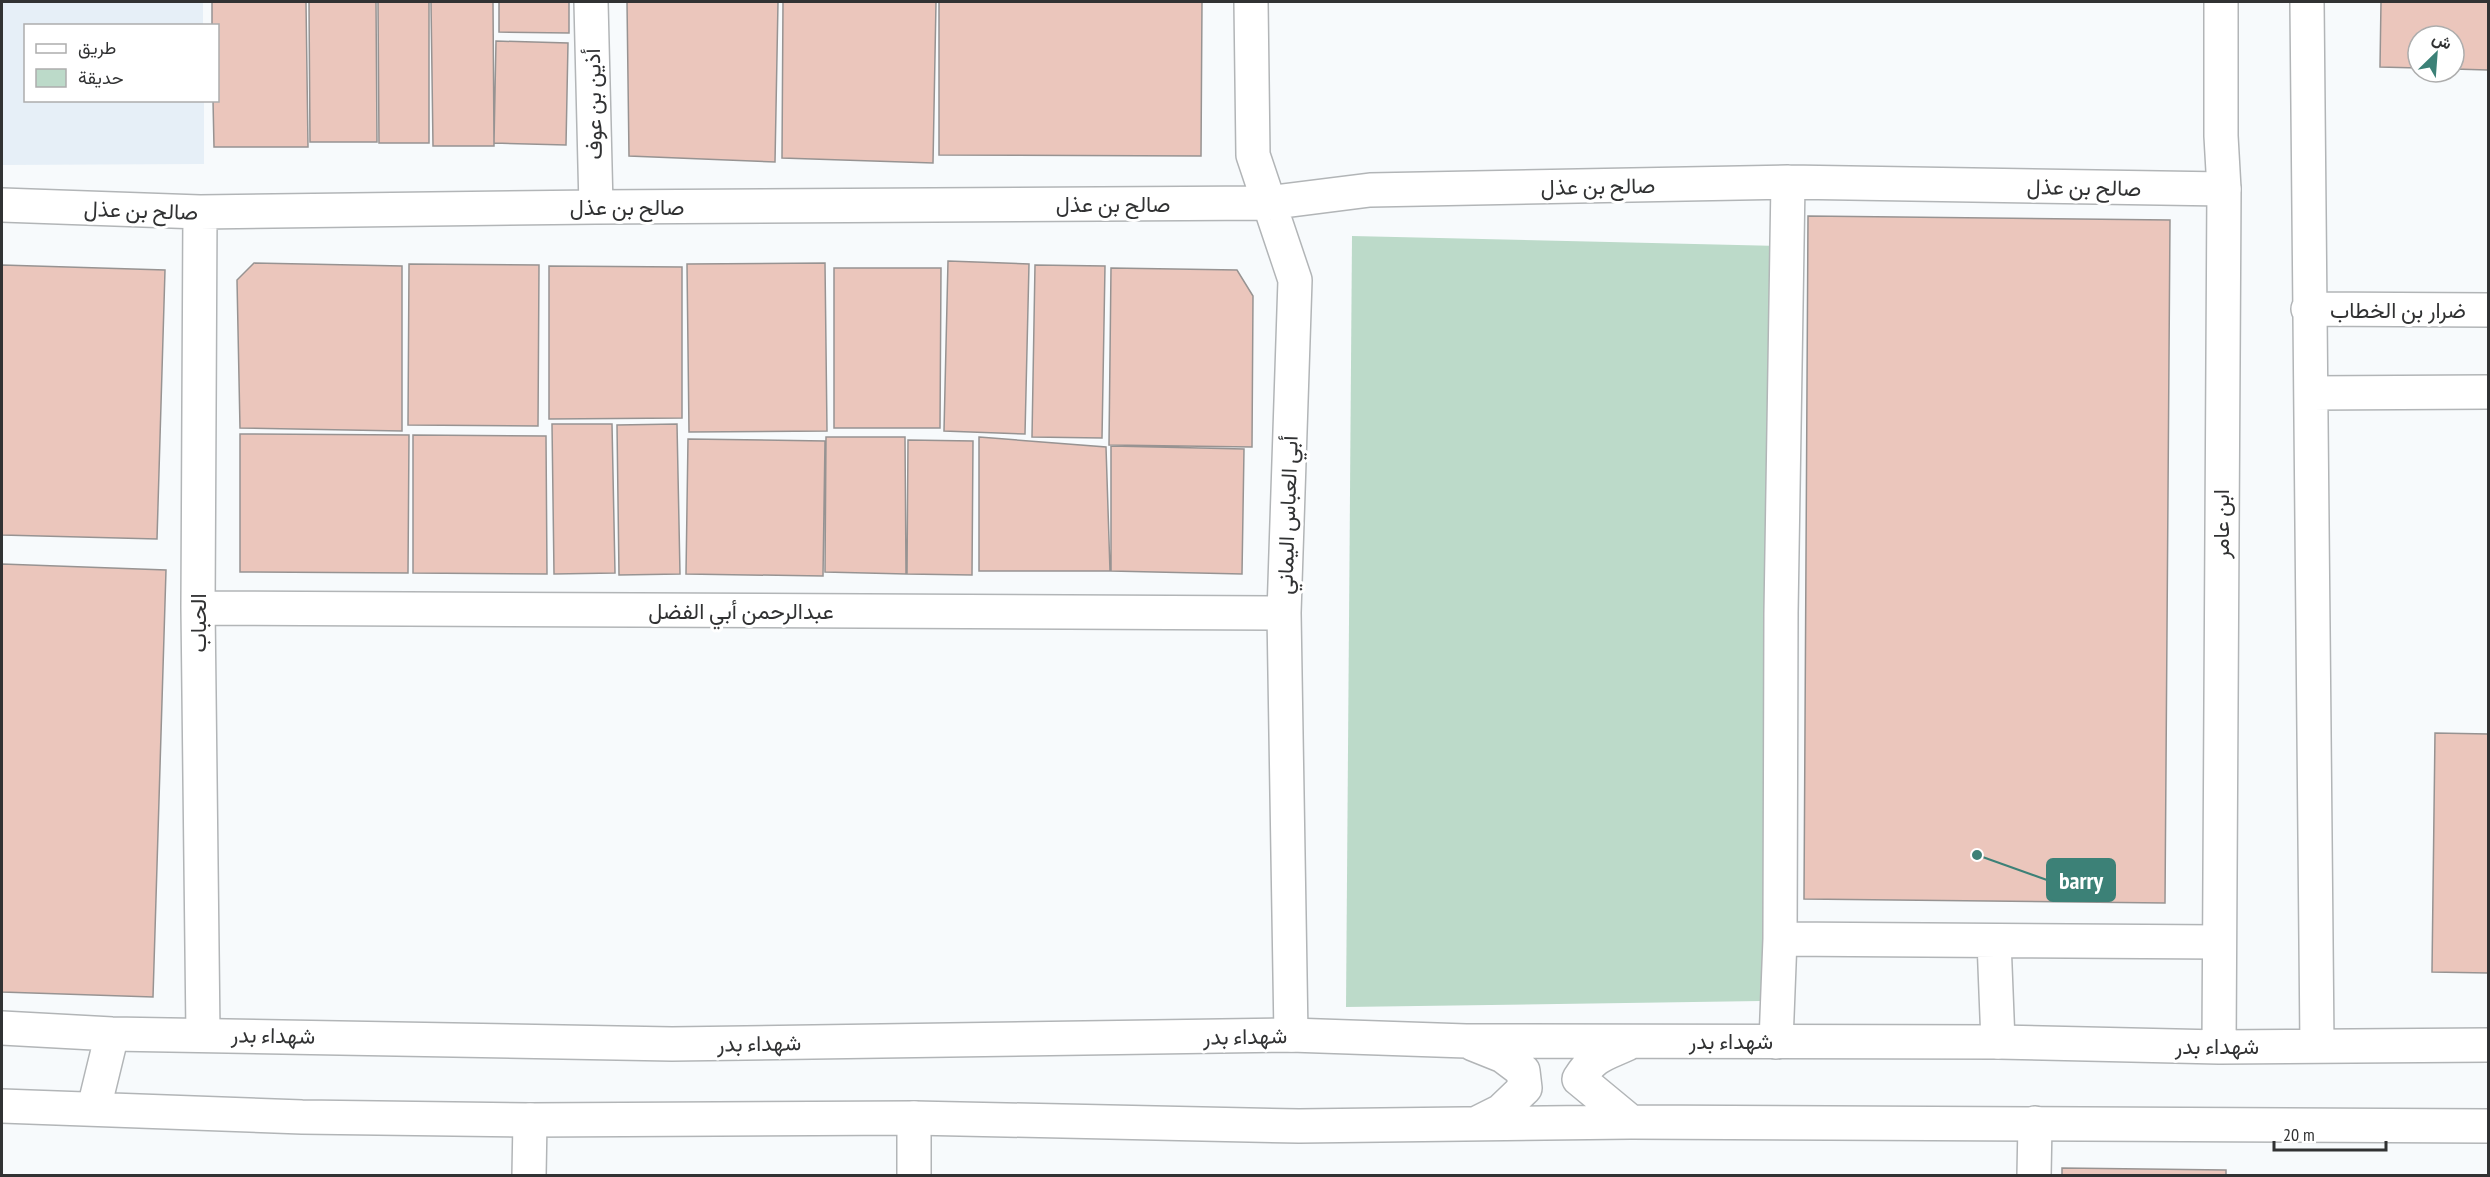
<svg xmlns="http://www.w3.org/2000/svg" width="2490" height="1177" viewBox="0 0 2490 1177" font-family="'PT Sans Narrow',Vazirmatn,sans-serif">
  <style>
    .built { fill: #e6eff7 }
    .green { fill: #bcdac9 }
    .building { fill: #ebc6bc; stroke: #979392; stroke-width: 1.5 }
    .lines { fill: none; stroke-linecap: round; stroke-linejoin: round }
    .minor-casing { stroke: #b2b5b7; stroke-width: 36 }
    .tertiary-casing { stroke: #b2b5b7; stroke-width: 36 }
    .minor { stroke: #fff; stroke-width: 33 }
    .tertiary { stroke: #fff; stroke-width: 33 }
    .labels { text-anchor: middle; stroke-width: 6; stroke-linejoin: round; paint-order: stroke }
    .street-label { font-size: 22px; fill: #313233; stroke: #fff }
    .leader { fill: none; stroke: #3c8177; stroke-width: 2 }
    .callout-dot { fill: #3c8177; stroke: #fff; stroke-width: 2 }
    .callout { fill: #3c8177; stroke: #3c8177; stroke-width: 2 }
    .callout-label { font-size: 24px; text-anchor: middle; font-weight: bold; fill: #fff }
  </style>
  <rect width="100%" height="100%" fill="#f7fafc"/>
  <path class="built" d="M 2,2 L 203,2 L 203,25 L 26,26 L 26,100 L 204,101 L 204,164 L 2,165 Z"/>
  <path class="green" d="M 1352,236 L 1784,246 L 1761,1001 L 1346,1007 Z"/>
  <path class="building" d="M 212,2 L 306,2 L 308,147 L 214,147 L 213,100 L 218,100 L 218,26 L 212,26 Z
    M 309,2 L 376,2 L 377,142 L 310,142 Z
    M 378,2 L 429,2 L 429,143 L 379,143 Z
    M 431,2 L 493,2 L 494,146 L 433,146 Z
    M 499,2 L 569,2 L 569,33 L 499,32 Z
    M 627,2 L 778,2 L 775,162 L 629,156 Z
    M 783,2 L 936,2 L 933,163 L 782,158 Z
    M 939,2 L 1202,2 L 1201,156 L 939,155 Z
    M 2381,2 L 2488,2 L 2488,70 L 2454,69 L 2454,36 L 2418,36 L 2418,68 L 2380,67 Z
    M 496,41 L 568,43 L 566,145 L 494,143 Z
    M 1808,216 L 2170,220 L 2165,903 L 1804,899 Z
    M 948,261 L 1029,264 L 1025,434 L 944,431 Z
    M 254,263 L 402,266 L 402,431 L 240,428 L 237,280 Z
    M 825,263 L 827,431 L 689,432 L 687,264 Z
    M 409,264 L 539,265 L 538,426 L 408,425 Z
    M 2,265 L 165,270 L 157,539 L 2,535 Z
    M 1035,265 L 1105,266 L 1102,438 L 1032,437 Z
    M 549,266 L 682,267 L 682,418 L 549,419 Z
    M 834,268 L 941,268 L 940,428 L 834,428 Z
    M 1111,268 L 1237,270 L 1253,296 L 1252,447 L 1109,445 Z
    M 552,424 L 612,424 L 615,573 L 554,574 Z
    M 677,424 L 680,574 L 619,575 L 617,425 Z
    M 240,434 L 409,435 L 408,573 L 240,572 Z
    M 413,435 L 546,436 L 547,574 L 413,573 Z
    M 826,437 L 905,437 L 906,574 L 825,572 Z
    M 979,437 L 1106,447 L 1110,571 L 979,571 Z
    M 688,439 L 825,441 L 823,576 L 686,574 Z
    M 908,440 L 973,441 L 972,575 L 907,574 Z
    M 1111,446 L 1244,449 L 1242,574 L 1111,571 Z
    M 2,564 L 166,570 L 153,997 L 2,992 Z
    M 2435,733 L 2488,734 L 2488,973 L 2432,972 Z
    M 2062,1168 L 2226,1170 L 2226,1176 L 2062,1176 Z"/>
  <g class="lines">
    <defs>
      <path id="minor" d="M 591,2 L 596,207
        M 1251,2 L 1253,155 L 1295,280 L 1284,613 L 1291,1035
        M 2,205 L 200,212 L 596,207 L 1268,203 L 1370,190 L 1788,182 L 2224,189
        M 200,212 L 198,608 L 203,1034
        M 198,608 L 1284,613
        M 1780,939 L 2219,942
        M 1994,941 L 1998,1042
        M 1776,1042 L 1780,939 L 1781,613 L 1788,182
        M 529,1176 L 530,1120
        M 914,1176 L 914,1118
        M 2034,1176 L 2035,1123"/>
      <path id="tertiary" d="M 2307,2 L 2317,1046
        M 2308,309 L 2488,310
        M 2311,393 L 2488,392
        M 2,1028 L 112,1034 L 672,1044 L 1291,1035 L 1466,1041 L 1998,1042 L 2219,1047 L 2488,1045
        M 1473,1044 L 1503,1056 L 1523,1071 L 1525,1088 L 1501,1111 L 1475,1124
        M 1627,1044 C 1603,1055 1594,1055 1579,1079 L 1631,1122
        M 2219,1047 L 2224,189 L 2221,136 L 2221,2
        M 2,1106 L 302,1117 L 530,1120 L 914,1118 L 1299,1126 L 1631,1122 L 2488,1126
        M 94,1108 L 112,1034"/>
    </defs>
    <use href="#minor" class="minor-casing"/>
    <use href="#tertiary" class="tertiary-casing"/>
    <use href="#minor" class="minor"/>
    <use href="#tertiary" class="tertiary"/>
  </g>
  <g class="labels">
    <g class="street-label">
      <text transform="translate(593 104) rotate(-91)" y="8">أذين بن عوف</text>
      <text transform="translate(1598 186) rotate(-1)" y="8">صالح بن عذل</text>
      <text transform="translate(2084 187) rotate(1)" y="8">صالح بن عذل</text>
      <text x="1113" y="212">صالح بن عذل</text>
      <text x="627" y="215">صالح بن عذل</text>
      <text transform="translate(141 210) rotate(2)" y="8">صالح بن عذل</text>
      <text x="2398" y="318">ضرار بن الخطاب</text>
      <text transform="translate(1287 515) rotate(-88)" y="8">أبي العباس اليماني</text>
      <text transform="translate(2221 524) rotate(-90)" y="8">ابن عامر</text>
      <text x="741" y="619">عبدالرحمن أبي الفضل</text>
      <text transform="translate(198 623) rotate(-90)" y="8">الحباب</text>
      <text transform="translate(273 1035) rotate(1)" y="8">شهداء بدر</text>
      <text transform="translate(1245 1036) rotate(-1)" y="8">شهداء بدر</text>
      <text x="1731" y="1049">شهداء بدر</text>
      <text transform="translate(759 1043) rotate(-1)" y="8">شهداء بدر</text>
      <text x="2217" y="1054">شهداء بدر</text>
    </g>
  </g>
  <path class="leader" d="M1977 855L2047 880"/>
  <circle class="callout-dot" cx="1977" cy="855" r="6"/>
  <rect class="callout" x="2047" y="859" width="68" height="42" rx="6"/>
  <g class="callout-label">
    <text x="2081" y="889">barry</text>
  </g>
  <rect width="2490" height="1177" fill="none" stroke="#313233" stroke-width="6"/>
  <rect x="24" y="24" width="195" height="78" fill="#ffffff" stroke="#adadad" stroke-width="1.5"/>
  <rect x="36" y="44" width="30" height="9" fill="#ffffff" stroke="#adadad" stroke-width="1.5"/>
  <text x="78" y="54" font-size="18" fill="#313233">طريق</text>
  <rect x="36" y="69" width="30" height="18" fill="#bcdac9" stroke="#adadad" stroke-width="1.5"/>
  <text x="78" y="84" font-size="18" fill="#313233">حديقة</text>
  <g transform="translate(2436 54) rotate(25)"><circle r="28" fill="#ffffff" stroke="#adadad" stroke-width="1.5"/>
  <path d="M0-4.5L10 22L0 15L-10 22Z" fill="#3c8177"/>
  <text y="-9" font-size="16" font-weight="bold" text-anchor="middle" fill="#313233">ش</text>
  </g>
  <path d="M2274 1141v9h112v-9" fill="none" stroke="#313233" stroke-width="3"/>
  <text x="2283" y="1141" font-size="18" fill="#313233" stroke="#ffffff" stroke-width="4.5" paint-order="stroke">20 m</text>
</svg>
